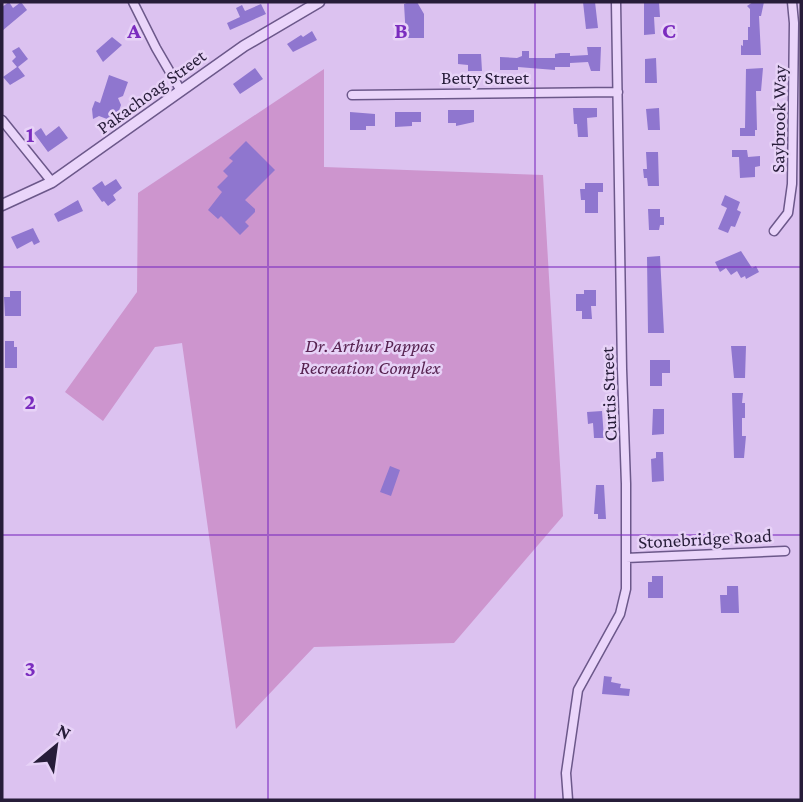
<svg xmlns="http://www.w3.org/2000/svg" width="803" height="802" viewBox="0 0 803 802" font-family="'Crimson Pro',serif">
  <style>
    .green { fill: #cd95ce }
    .building { fill: #8f76cf }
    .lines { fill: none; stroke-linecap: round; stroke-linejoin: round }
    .minor-casing { stroke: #6c588a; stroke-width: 11 }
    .tertiary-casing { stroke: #6c588a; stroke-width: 13 }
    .minor { stroke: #ead5fa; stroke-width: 8 }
    .tertiary { stroke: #ead5fa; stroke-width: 10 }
    .grid { fill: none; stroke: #7b2cbf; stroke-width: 2; stroke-opacity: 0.55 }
    .labels { text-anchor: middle; stroke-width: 5; stroke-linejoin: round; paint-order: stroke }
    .street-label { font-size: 19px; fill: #271d39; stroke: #e7d2f7 }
    .park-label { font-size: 19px; font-style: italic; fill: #572351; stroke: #e7d2f7 }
    .grid-label { font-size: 23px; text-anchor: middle; font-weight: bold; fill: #7b2cbf; stroke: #e7d2f7; stroke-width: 5; stroke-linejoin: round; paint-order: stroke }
  </style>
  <rect width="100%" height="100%" fill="#dcc2f0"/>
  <path class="green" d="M 324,69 L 324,167 L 543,175 L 563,516 L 454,643 L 314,647 L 236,729 L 182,343 L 155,347 L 103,421 L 65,392 L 137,292 L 138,193 Z"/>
  <path class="building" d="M 9,2 L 13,8 L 21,2 L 27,10 L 2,31 L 2,7 Z
    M 409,2 L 417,2 L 424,14 L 424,38 L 406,38 L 404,4 Z
    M 583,2 L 595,2 L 598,28 L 586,29 Z
    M 644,2 L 659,2 L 660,17 L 654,17 L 655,34 L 644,35 Z
    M 753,2 L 764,2 L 761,16 L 759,16 L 761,55 L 741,55 L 741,45 L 743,46 L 743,40 L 748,40 L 748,27 L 750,27 L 750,9 L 747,6 Z
    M 261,4 L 266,14 L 230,30 L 227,23 L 240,17 L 236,8 L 242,5 L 245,11 Z
    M 312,31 L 317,40 L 293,52 L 287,44 L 301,35 L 303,37 Z
    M 112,37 L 122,45 L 103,62 L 96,51 Z
    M 19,47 L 28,59 L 18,67 L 25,76 L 10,85 L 3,77 L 17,67 L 12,61 L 16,57 L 12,51 Z
    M 587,47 L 601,47 L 600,71 L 591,71 L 588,62 L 570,63 L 570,67 L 555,67 L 555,70 L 518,67 L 518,70 L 500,70 L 500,57 L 517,58 L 522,56 L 522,51 L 529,51 L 529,58 L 555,58 L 555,54 L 560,53 L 570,53 L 570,56 L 588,55 Z
    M 458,54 L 481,54 L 482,71 L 468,71 L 468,65 L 458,64 Z
    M 656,58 L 657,83 L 645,83 L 645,59 Z
    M 255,68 L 263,79 L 240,94 L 233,84 Z
    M 763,68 L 761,91 L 756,91 L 757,130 L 755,130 L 755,136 L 740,136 L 740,128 L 745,128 L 746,69 Z
    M 109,75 L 128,82 L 123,96 L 118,98 L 121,105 L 115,122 L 99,116 L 93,119 L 92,109 L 95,101 L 100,103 Z
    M 573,108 L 597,108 L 597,117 L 587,118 L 588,137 L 578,137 L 577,124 L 574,124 Z
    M 659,108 L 660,130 L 648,130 L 646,109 Z
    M 448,110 L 474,110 L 474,122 L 456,126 L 456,123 L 448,123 Z
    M 350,112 L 375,114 L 375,126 L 366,126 L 366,130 L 350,130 Z
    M 395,112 L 421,112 L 421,122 L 412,122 L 412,126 L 395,127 Z
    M 59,126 L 68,138 L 48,152 L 34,133 L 41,128 L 46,136 Z
    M 246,141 L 275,170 L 245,200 L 255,209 L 255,212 L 245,222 L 249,226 L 240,235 L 221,216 L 218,219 L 208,210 L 222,192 L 217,187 L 228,176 L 223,171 L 233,161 L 229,158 Z
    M 732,150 L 747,150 L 748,157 L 760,156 L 760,166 L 755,167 L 755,177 L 740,178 L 739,157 L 732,157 Z
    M 646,152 L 658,152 L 659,186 L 648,186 L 647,178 L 644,178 L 643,169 L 647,169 Z
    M 116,179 L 122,188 L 113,195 L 116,200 L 108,206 L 104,201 L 102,202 L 92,188 L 102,181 L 105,186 Z
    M 585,183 L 603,183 L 603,192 L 598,192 L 598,213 L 585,213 L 585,200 L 581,200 L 580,189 L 585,189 Z
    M 725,195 L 740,202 L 737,210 L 741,212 L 735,227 L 731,226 L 728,233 L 718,229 L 727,208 L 721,205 Z
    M 78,200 L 83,211 L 58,222 L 54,214 Z
    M 648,209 L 660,209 L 660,217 L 664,217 L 664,225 L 660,225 L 659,230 L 649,230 Z
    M 33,228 L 40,242 L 34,245 L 32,241 L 17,249 L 11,237 Z
    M 741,251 L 752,268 L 756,266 L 759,272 L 746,279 L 745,276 L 741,278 L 737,271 L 731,275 L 726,268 L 720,272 L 715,262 Z
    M 660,256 L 664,333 L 648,333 L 647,257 Z
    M 584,290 L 596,290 L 596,306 L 591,306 L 592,319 L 582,319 L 582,311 L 576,311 L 576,294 L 584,294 Z
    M 10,291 L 21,291 L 21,316 L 5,316 L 4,297 L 10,297 Z
    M 5,341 L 14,341 L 14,347 L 17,347 L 17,368 L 5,368 Z
    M 731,346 L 746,346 L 745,378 L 734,378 Z
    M 650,360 L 670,360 L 670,373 L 662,373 L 662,386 L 650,386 Z
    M 732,393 L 743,393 L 742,403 L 745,403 L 745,418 L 742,418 L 742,436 L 746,436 L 744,458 L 734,458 Z
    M 653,409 L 664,409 L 664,434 L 652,435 Z
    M 602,411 L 604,438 L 594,438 L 593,423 L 588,424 L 587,412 Z
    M 656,452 L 663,452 L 664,481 L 652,482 L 651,459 L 656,458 Z
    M 390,466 L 400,470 L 391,496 L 380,492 Z
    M 596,485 L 604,485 L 606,519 L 598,519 L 598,514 L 594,514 Z
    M 652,576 L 663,576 L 663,598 L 648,598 L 648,582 L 652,582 Z
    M 727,586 L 738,586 L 739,613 L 721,613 L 720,595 L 727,595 Z
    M 604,676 L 612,677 L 611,682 L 621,684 L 620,688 L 630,689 L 629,696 L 602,694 Z"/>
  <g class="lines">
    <defs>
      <path id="minor" d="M 133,2 L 156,48 L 181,91
        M 352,95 L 618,92
        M 2,120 L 52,182
        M 774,231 L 788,213 L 792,184 L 794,23 L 792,2
        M 626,558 L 785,551
        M 568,800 L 566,773 L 578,690 L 620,614 L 626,589 L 626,484 L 622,369 L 616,2"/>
      <path id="tertiary" d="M 2,205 L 52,182 L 244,46 L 319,2"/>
    </defs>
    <use href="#minor" class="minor-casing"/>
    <use href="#tertiary" class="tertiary-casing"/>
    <use href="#minor" class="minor"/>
    <use href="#tertiary" class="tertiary"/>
  </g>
  <path class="grid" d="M 268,2 L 268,800M 535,2 L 535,800M 2,267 L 801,267M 2,535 L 801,535"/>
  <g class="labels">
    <g class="street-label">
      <text x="485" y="84">Betty Street</text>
      <text transform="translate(151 91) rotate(-36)" y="7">Pakachoag Street</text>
      <text transform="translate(778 119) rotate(-89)" y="7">Saybrook Way</text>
      <text transform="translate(608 394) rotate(-92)" y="7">Curtis Street</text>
      <text transform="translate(705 538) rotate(-3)" y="7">Stonebridge Road</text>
    </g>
    <g class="park-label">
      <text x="370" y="352">Dr. Arthur Pappas<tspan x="370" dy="22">Recreation Complex</tspan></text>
    </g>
  </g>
  <g class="grid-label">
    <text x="134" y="38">A</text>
    <text x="401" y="38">B</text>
    <text x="669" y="38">C</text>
    <text x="30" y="142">1</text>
    <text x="30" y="409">2</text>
    <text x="30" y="676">3</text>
  </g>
  <rect width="803" height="802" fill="none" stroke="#271d39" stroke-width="7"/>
  <g transform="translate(56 746) rotate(29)" stroke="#e7d2f7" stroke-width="5" paint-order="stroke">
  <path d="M0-5L12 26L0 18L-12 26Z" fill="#271d39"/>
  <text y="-10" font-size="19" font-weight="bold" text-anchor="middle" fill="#271d39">N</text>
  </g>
</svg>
